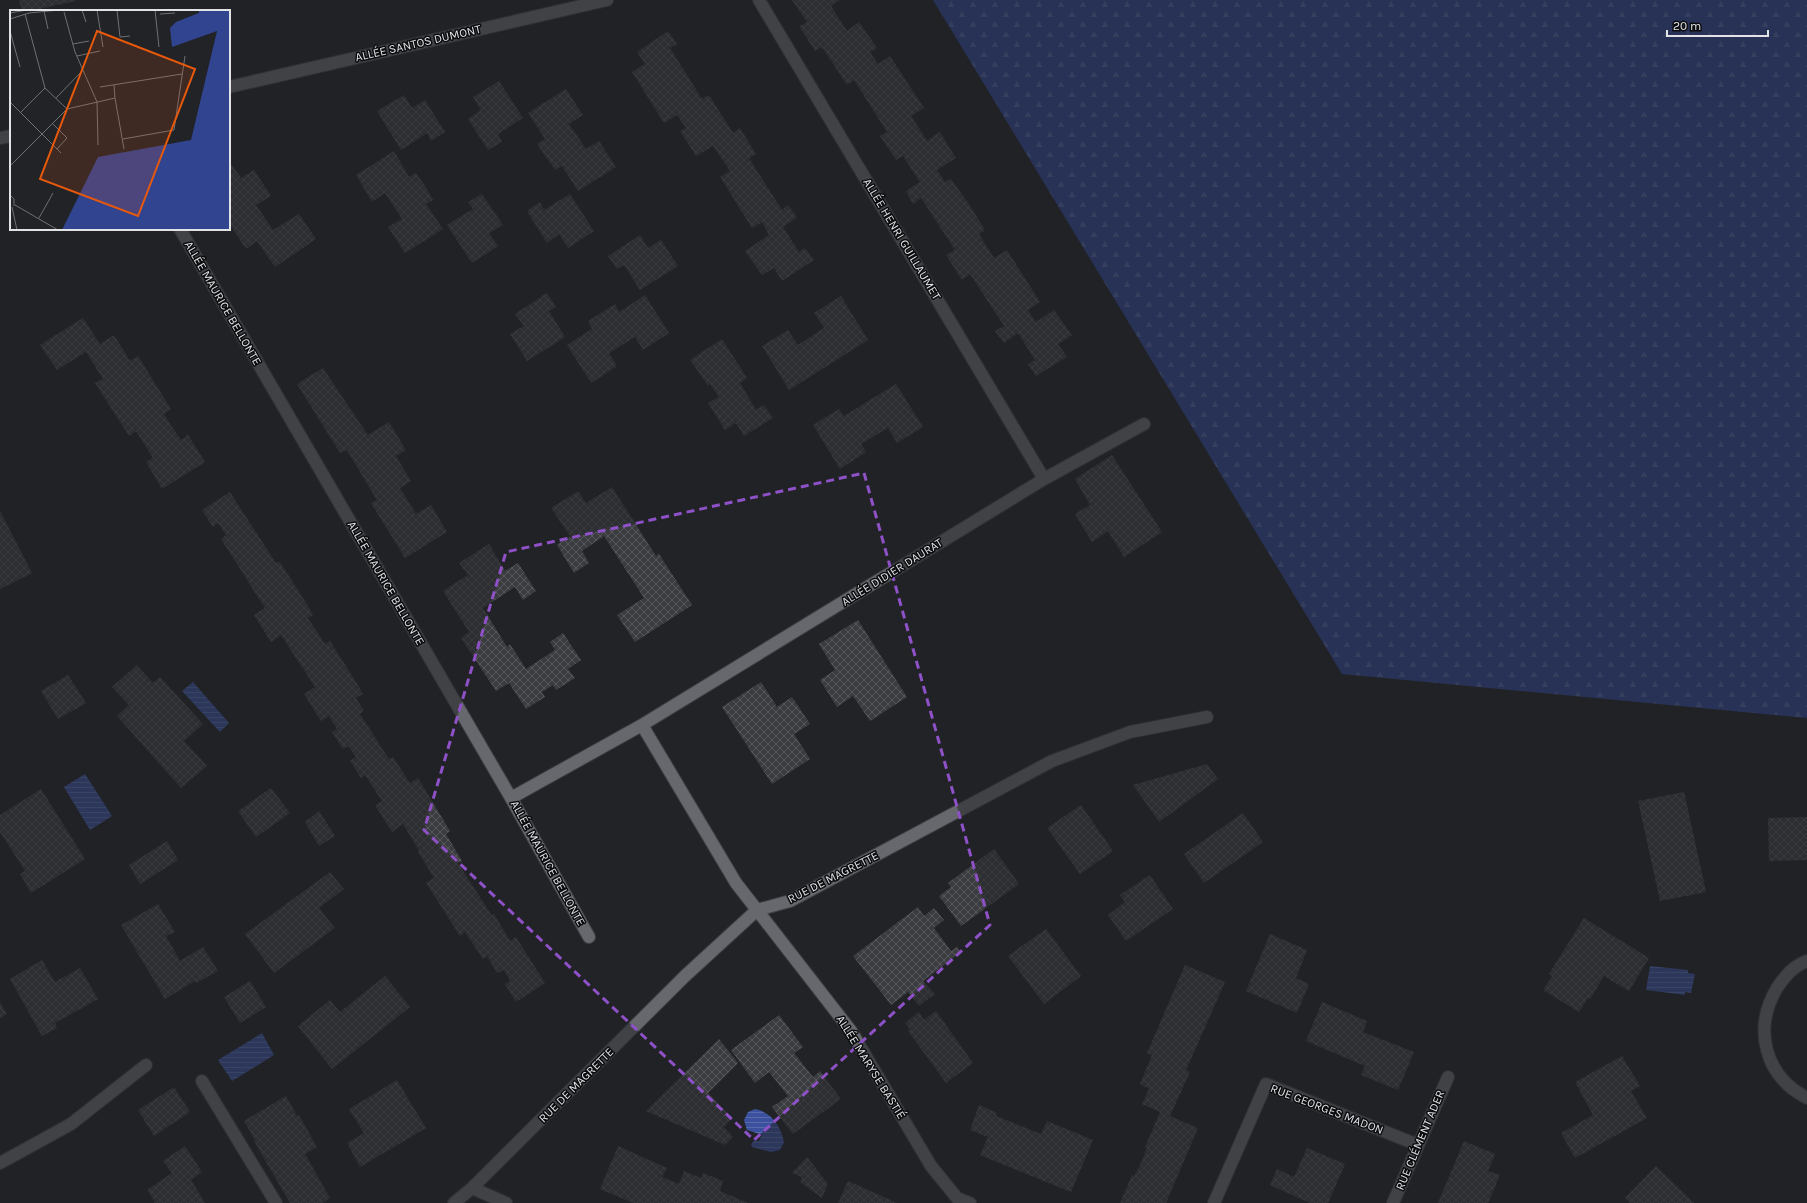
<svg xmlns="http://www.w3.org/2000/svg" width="1807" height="1203" viewBox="0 0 1807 1203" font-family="Karla,sans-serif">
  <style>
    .forest { fill: url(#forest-firs) }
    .water { fill: url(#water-rules) }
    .building { fill: url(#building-cross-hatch) }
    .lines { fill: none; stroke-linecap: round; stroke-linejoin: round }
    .minor-casing { stroke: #3e4043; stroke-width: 14 }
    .minor { stroke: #66686d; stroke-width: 12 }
    .marked { fill: none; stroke: #8f51c7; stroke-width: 3; stroke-dasharray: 8 5; stroke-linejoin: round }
    .labels { text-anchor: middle; stroke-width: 3; stroke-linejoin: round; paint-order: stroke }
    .street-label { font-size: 12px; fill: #e1e3e6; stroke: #0b0c0e }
    .inset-road { fill: none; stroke: #6e7073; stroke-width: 1 }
    .view { fill: #e8590c; fill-opacity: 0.15; stroke: #e8590c; stroke-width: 2 }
    .inset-edge { fill: none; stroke: #e1e3e6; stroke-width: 2 }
  </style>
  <defs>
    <pattern id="forest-firs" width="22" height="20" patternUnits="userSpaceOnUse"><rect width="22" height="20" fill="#314490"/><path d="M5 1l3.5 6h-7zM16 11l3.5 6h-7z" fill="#4f5fa0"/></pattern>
    <pattern id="water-rules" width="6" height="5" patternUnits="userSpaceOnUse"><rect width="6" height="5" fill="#3c519e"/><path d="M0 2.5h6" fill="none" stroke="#586aac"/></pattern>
    <pattern id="building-cross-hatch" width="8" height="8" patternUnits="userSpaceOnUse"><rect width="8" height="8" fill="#3a3c40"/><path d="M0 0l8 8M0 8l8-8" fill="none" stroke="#56585c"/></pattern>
  </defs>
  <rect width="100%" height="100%" fill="#212327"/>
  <path class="forest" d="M 933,0 L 1807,0 L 1807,718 L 1342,674 Z"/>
  <path class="water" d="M 193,682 L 229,723 L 220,732 L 182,691 Z
    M 85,774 L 112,816 L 90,830 L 64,787 Z
    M 1650,966 L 1688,970 L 1688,973 L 1695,974 L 1691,993 L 1685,992 L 1685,995 L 1646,990 Z
    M 262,1033 L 274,1055 L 232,1081 L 218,1060 Z
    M 755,1109 C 771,1112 781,1126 784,1142 L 780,1150 L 771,1152 L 752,1147 L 751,1145 L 754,1140 L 759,1141 L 762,1135 L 747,1130 L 744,1120 L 748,1112 Z"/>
  <path class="building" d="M 19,0 L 75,0 L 75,1 L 31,11 L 22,11 Z
    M 792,0 L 840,0 L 831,6 L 847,31 L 859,22 L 877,48 L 870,52 L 878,64 L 890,56 L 924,108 L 911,116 L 919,128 L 927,141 L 940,132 L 956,158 L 937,170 L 945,182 L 951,179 L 969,204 L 985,230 L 979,234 L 994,258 L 1007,250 L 1040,302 L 1028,310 L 1036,322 L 1054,310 L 1072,335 L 1058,344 L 1067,357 L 1036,376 L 1028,364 L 1035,360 L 1018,333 L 1004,343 L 995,331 L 1004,326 L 970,274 L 962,280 L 946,255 L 955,250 L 921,198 L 913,204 L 906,191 L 920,182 L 903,156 L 896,160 L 880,136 L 887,132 L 854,80 L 847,85 L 822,47 L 815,51 L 799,26 L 807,22 Z
    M 668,31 L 677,44 L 670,48 L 702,99 L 709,95 L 733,133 L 740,128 L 756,154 L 749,158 L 782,210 L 788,205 L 797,217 L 783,227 L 799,252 L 805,248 L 814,260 L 782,281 L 774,268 L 762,275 L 745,251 L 769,235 L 762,222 L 752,228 L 720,177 L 730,171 L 713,146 L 696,156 L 680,131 L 686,128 L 677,115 L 664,123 L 632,72 L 645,64 L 637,52 Z
    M 499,81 L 523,118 L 498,134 L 502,142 L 488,150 L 468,119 L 481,110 L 473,97 Z
    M 566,89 L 583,115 L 569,124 L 586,149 L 599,141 L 616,167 L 578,191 L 562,166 L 555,170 L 537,144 L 545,139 L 528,113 Z
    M 404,95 L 412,108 L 425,100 L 445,132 L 431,141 L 427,133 L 401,150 L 377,111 Z
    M 394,151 L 409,177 L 416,173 L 425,186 L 433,200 L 426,204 L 443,229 L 405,253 L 388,227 L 402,219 L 385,193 L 372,202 L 356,175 Z
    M 229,161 L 241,178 L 254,170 L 271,196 L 256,205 L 273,230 L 299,214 L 316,239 L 275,267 L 257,241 L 246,249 L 229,223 Z
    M 482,194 L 503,225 L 489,233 L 498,246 L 472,263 L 447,225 L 473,209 L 468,202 Z
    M 570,194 L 594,231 L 568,248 L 559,234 L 547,243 L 527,211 L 540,202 L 544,210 Z
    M 640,235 L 648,248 L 661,240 L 678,266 L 640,290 L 624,265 L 617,269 L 608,256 Z
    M 547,293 L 556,307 L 549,311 L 565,337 L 527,361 L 510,334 L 524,326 L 515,314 Z
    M 645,295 L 669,333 L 643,350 L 635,337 L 609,353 L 617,366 L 591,383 L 567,345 L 592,329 L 588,321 L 615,304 L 619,312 Z
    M 841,296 L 868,340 L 789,390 L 762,346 L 788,330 L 798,345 L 824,328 L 814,313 Z
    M 83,318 L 100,344 L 114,335 L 130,361 L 138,356 L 171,409 L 164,414 L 172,427 L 181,440 L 188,435 L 205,462 L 162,489 L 146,462 L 153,458 L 136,431 L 129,436 L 95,383 L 103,379 L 86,352 L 57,370 L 40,345 Z
    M 722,339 L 747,378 L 740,383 L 756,410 L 764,405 L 773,418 L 744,436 L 736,423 L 725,430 L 708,403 L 719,397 L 710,384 L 708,386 L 690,360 Z
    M 323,368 L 368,435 L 389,422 L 406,450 L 396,456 L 411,481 L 400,488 L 416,514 L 431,505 L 447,532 L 405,558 L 371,503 L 377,500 L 347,450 L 340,453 L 297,384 Z
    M 896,384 L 923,427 L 897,443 L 888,428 L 861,444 L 866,452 L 840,469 L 813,425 L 839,409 L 844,416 Z
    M 1112,455 L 1162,532 L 1124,557 L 1108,531 L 1092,542 L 1075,514 L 1090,505 L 1075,479 Z
    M 612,487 L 656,556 L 659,554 L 692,605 L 635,642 L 617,615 L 644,598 L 604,536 L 582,551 L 589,563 L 574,573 L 557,545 L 570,536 L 551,508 L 578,491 L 586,503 Z
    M 230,492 L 276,563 L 280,562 L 308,606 L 313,615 L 308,618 L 325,644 L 330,641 L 358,685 L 363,694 L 356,698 L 364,711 L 360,714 L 389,759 L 393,757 L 410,783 L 418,778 L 450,831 L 446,834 L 462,861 L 458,863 L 492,916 L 494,914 L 510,941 L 516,937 L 545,983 L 516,1002 L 505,984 L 510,981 L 504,970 L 497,973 L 487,956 L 483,959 L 465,932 L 460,936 L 426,883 L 434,878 L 418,852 L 419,851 L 403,824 L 392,832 L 375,805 L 382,801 L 365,775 L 361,778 L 350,761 L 356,757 L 348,746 L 343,749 L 332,732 L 337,729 L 329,716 L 321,721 L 304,694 L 315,687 L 281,635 L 271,642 L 254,615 L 265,608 L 221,539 L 226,535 L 218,523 L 213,527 L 202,510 Z
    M 0,511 L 32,573 L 0,589 Z
    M 489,544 L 505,571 L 518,563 L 536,591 L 523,600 L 515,587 L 483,608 L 507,647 L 510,644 L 526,669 L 555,650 L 550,642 L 563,633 L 581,660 L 568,669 L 575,678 L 556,690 L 553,685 L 542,692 L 545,697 L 526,709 L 509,683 L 496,691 L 461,638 L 469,632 L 443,591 L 468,575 L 459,563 Z
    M 858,620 L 907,697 L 870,721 L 853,696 L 837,707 L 820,680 L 835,670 L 819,644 Z
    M 137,665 L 153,683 L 160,677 L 203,724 L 184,741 L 207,766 L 181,788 L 117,716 L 129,705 L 112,687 Z
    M 68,675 L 86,703 L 58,719 L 41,691 Z
    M 761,682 L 777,707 L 792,697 L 810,724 L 794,734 L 810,759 L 772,784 L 722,707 Z
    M 1207,764 L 1218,779 L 1159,822 L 1133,785 Z
    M 271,788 L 290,813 L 256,837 L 238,811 Z
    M 41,789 L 85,859 L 31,893 L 20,874 L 25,871 L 0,832 L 0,815 Z
    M 1684,792 L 1706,892 L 1660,901 L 1638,801 Z
    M 1081,805 L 1113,851 L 1080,874 L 1047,828 Z
    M 319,811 L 335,836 L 319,846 L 305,822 Z
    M 1243,813 L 1263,842 L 1204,883 L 1184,854 Z
    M 1807,817 L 1807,860 L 1769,861 L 1768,818 Z
    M 167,841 L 178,860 L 140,884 L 129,865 Z
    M 994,849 L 1019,884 L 961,926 L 939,896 L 951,887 L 948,883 Z
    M 330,872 L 344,889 L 319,908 L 335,928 L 274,973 L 245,934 Z
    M 1150,875 L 1173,909 L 1126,941 L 1108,915 L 1125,902 L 1120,895 Z
    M 158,904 L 175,932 L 166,936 L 180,961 L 203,947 L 218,971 L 196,983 L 195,981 L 165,999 L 121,925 Z
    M 918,907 L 924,916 L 934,908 L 944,920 L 934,928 L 951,951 L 957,947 L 961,952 L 923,981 L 935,994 L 919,1006 L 908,992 L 891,1005 L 853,956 Z
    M 1584,918 L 1649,958 L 1629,991 L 1604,976 L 1590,999 L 1588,998 L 1579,1012 L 1543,990 L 1552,976 L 1549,974 Z
    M 1046,929 L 1081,976 L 1044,1004 L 1008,956 Z
    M 1270,934 L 1307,950 L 1296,978 L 1309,984 L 1297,1013 L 1246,991 Z
    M 42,960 L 55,982 L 80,968 L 98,999 L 55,1023 L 57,1028 L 42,1036 L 10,979 Z
    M 1185,965 L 1225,982 L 1186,1070 L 1190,1072 L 1170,1116 L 1198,1128 L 1166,1203 L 1120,1203 L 1132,1175 L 1134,1176 L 1141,1163 L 1147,1148 L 1145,1147 L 1160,1112 L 1142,1104 L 1149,1089 L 1140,1084 L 1152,1055 L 1147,1053 Z
    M 385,976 L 410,1007 L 332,1069 L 298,1026 L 330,1000 L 340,1012 Z
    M 250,981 L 266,1007 L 240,1023 L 224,997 Z
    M 0,1002 L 7,1014 L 0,1018 Z
    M 1322,1002 L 1367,1021 L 1363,1032 L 1414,1052 L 1398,1090 L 1361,1075 L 1365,1066 L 1306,1041 Z
    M 936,1011 L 973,1063 L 946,1083 L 908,1031 L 910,1030 L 905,1023 L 919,1012 L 924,1020 Z
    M 779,1015 L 803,1047 L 794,1053 L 813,1077 L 820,1071 L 841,1099 L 793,1134 L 772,1107 L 788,1096 L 769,1072 L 755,1083 L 731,1050 Z
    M 719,1039 L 738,1063 L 708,1093 L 732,1118 L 724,1127 L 733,1137 L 725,1145 L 646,1111 Z
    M 1622,1056 L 1640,1086 L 1631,1091 L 1647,1118 L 1575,1158 L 1561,1133 L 1593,1115 L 1575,1082 Z
    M 397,1080 L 426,1128 L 360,1167 L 347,1143 L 364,1133 L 349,1109 Z
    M 174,1087 L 190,1112 L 154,1136 L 138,1110 Z
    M 286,1096 L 297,1116 L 299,1115 L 317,1147 L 305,1154 L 330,1198 L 322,1203 L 290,1203 L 254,1141 L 255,1140 L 244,1121 Z
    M 979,1105 L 997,1113 L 996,1116 L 1041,1134 L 1047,1121 L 1093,1140 L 1071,1192 L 980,1155 L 988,1137 L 970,1130 Z
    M 1464,1141 L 1495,1154 L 1488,1171 L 1500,1175 L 1488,1203 L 1438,1203 Z
    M 185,1146 L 202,1172 L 191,1180 L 205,1203 L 153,1203 L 155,1202 L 147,1190 L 172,1173 L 163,1161 Z
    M 618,1146 L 667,1168 L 662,1177 L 679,1184 L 684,1171 L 701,1178 L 703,1173 L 723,1181 L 720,1191 L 748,1203 L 633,1203 L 600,1189 Z
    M 1307,1148 L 1345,1164 L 1328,1203 L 1310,1203 L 1270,1185 L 1277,1169 L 1294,1177 Z
    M 807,1157 L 828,1184 L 822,1198 L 800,1182 L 802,1177 L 792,1173 Z
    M 1656,1166 L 1694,1203 L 1630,1203 L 1625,1198 Z
    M 848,1181 L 897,1203 L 838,1203 Z"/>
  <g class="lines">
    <defs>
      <path id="minor" d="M 759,0 L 1044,479
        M 229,87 L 607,0
        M 0,138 L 11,136
        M 180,229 L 511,798 L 589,937
        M 642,725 L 1044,479 L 1144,424
        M 511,798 L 642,725 L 736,883 L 851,1031 L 931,1166 L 957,1198 L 970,1203
        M 1807,961 C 1795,965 1784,977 1777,988 C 1753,1028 1764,1076 1807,1098
        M 202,1081 L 276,1203
        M 0,1163 L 71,1124 L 146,1065
        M 472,1188 L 506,1203
        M 454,1203 L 472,1188 L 685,976 L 757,910 L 790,901 L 1052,761 L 1130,732 L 1207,717
        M 1214,1203 L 1266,1084 L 1418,1145
        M 1393,1203 L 1448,1077"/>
    </defs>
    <use href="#minor" class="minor-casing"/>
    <use href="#minor" class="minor"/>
  </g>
  <path d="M0 0H1807V1203H0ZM 864,473 L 990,925 L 754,1140 L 424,830 L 506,552 Z" fill="#212327" fill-opacity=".55" fill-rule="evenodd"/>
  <path class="marked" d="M 864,473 L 990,925 L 754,1140 L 424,830 L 506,552 Z"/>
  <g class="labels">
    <g class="street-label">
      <text transform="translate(418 43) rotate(-13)" y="4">ALLÉE SANTOS DUMONT</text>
      <text transform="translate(902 239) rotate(59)" y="4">ALLÉE HENRI GUILLAUMET</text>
      <text transform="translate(223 303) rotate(60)" y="4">ALLÉE MAURICE BELLONTE</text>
      <text transform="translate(892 572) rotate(-32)" y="4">ALLÉE DIDIER DAURAT</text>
      <text transform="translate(386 583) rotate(60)" y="4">ALLÉE MAURICE BELLONTE</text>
      <text transform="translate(548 863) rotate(61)" y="4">ALLÉE MAURICE BELLONTE</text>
      <text transform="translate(833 877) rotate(-27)" y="4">RUE DE MAGRETTE</text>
      <text transform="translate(871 1067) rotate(58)" y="4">ALLÉE MARYSE BASTIÉ</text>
      <text transform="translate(576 1085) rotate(-45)" y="4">RUE DE MAGRETTE</text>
      <text transform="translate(1327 1109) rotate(21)" y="4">RUE GEORGES MADON</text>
      <text transform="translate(1420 1140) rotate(-67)" y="4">RUE CLÉMENT ADER</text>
    </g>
  </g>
  <g transform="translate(10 10)">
    <rect width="220" height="220" fill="#212327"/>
    <path d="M 189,0 L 220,0 L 220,220 L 52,220 L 88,147 L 181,130 L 207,21 L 162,37 L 160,18 L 166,12 L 189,3 Z" fill="#314490"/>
    <path class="inset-road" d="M 72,0 L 76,12M 87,0 L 93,37M 107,0 L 110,27 L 120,26M 145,0 L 149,37M 34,1 L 38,19M 54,2 L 65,42 L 87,92 L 88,135M 0,3 L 17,0M 15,4 L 35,78 L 57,99M 150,4 L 165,3M 0,9 L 19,3 L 49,0M 0,21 L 10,57M 63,34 L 79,31M 67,46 L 90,41M 90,77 L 172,64M 46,88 L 73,60M 105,88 L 114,139M 0,92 L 51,143M 10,103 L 35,78M 43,114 L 57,128 L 47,139M 113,129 L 164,120 L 175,46M 0,156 L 57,99 L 105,88 L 104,75M 0,185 L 4,189 L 4,196M 5,195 L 48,220M 2,197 L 7,220M 29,208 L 43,183"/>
    <path class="view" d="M 87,21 L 185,59 L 128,206 L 30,169 Z"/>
    <rect width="220" height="220" class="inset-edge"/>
  </g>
  <path d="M1667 30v6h101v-6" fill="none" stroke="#e1e3e6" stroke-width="2"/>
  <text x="1673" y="30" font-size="12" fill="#e1e3e6" stroke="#0b0c0e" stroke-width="3" paint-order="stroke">20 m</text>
</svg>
